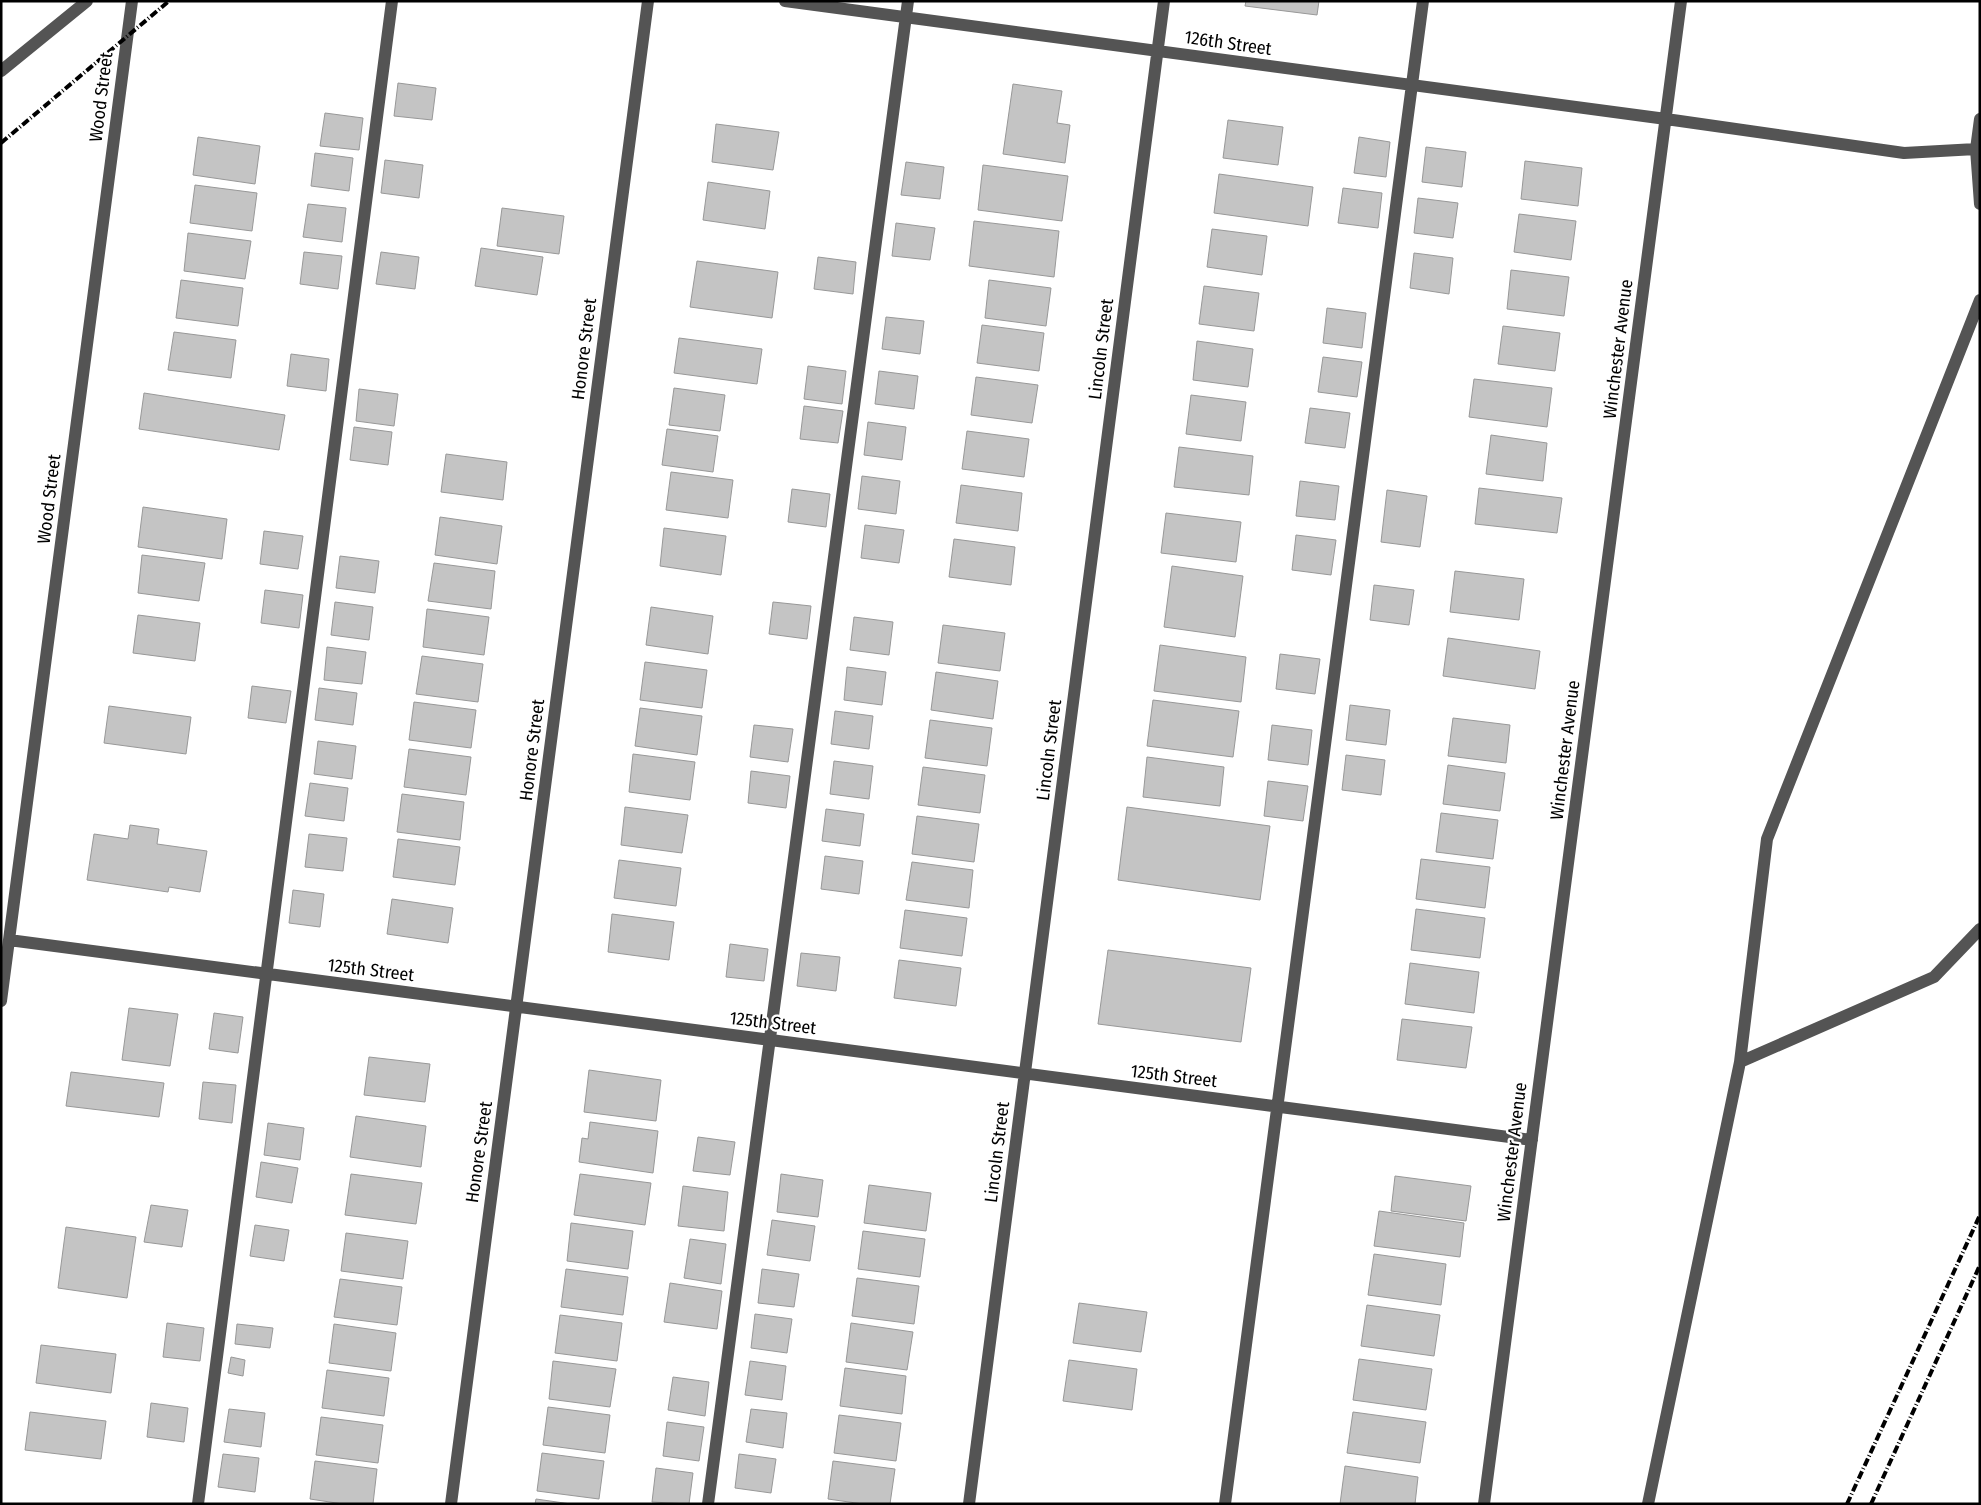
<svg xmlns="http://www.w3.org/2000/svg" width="1981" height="1505" viewBox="0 0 1981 1505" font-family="'Fira Sans Condensed',sans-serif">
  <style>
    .building { fill: #c4c4c4; stroke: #989898 }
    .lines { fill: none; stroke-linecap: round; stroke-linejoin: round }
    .minor { stroke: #545454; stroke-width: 12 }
    .rail { stroke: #000; stroke-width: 4; stroke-dasharray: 8 2.5 1 2.5; stroke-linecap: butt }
    .labels { text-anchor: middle; stroke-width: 4.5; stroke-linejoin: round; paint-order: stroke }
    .street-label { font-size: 18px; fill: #000; stroke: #fff }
  </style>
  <rect width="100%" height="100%" fill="#fff"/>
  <path class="building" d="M 1246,1 L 1319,1 L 1317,15 L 1245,6 Z
    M 398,83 L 436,88 L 432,120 L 394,116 Z
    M 1013,84 L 1062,91 L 1057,123 L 1070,125 L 1065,163 L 1003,154 Z
    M 325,113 L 363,118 L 359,150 L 320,146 Z
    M 1228,120 L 1283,127 L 1278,165 L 1223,158 Z
    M 716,124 L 779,132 L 773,170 L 712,162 Z
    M 198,137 L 260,146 L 255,184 L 193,175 Z
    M 1359,137 L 1390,142 L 1386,177 L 1354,173 Z
    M 1426,147 L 1466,152 L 1462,187 L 1422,182 Z
    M 315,153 L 353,158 L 349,191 L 311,186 Z
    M 385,160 L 423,165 L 419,198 L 381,193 Z
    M 1525,161 L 1582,168 L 1578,206 L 1521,199 Z
    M 906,162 L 944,167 L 940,199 L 901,195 Z
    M 983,165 L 1068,176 L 1062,221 L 978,210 Z
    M 1219,174 L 1313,187 L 1308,226 L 1214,213 Z
    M 708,182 L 770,191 L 765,229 L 703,220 Z
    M 195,185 L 257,193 L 252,231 L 190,223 Z
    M 1343,188 L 1382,193 L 1378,228 L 1338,223 Z
    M 1418,198 L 1458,203 L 1453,238 L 1414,233 Z
    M 308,204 L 346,208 L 342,242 L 303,237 Z
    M 502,208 L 564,216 L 559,254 L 497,246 Z
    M 1519,214 L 1576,221 L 1571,260 L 1514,252 Z
    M 974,221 L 1059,231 L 1054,277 L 969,266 Z
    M 896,223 L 935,228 L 930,260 L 892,256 Z
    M 1212,229 L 1267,236 L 1262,275 L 1207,267 Z
    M 188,233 L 251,241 L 245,279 L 184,271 Z
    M 481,248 L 543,257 L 537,295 L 475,286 Z
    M 304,252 L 342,256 L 338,289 L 300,284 Z
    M 381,252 L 419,257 L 415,289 L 376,284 Z
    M 1414,253 L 1453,258 L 1449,294 L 1410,288 Z
    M 818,257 L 856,262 L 853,294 L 814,289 Z
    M 697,261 L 778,272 L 772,318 L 690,307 Z
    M 1511,270 L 1569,277 L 1564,316 L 1507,309 Z
    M 181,280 L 243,288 L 238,326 L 176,318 Z
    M 989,280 L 1051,288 L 1046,326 L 985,318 Z
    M 1204,286 L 1259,293 L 1254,331 L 1199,324 Z
    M 1327,308 L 1366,313 L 1362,348 L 1323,343 Z
    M 886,317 L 924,321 L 920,354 L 882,349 Z
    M 982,325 L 1044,333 L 1039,371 L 977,363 Z
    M 1503,326 L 1560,333 L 1555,371 L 1498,364 Z
    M 174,332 L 236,340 L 231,378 L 168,370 Z
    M 679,338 L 762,349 L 757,384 L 674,373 Z
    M 1197,341 L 1253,349 L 1248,387 L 1193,380 Z
    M 291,354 L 329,359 L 326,391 L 287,386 Z
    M 1323,357 L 1362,362 L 1357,397 L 1318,392 Z
    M 808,366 L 846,371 L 842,404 L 804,399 Z
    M 879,371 L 918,376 L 914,409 L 875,404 Z
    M 976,377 L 1038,385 L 1032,423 L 971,415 Z
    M 1474,379 L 1552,388 L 1547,427 L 1469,417 Z
    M 674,388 L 725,395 L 720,431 L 669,425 Z
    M 359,389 L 398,394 L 394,426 L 356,421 Z
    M 144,393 L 285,415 L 279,450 L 139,429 Z
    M 1191,395 L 1246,402 L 1241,441 L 1186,434 Z
    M 804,406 L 843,411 L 838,443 L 800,439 Z
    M 1310,408 L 1350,413 L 1345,448 L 1305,443 Z
    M 868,422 L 906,427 L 902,460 L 864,455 Z
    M 354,427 L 392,432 L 388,465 L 350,460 Z
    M 667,429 L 718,436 L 713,472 L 662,465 Z
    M 967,431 L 1029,439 L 1024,477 L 962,469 Z
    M 1491,435 L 1547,443 L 1543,481 L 1486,474 Z
    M 1179,447 L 1253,456 L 1249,495 L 1174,487 Z
    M 446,454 L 507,462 L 503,500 L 441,492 Z
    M 671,472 L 733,480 L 728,518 L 666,510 Z
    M 862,476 L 900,481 L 896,514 L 858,509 Z
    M 1300,481 L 1339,486 L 1335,520 L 1296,516 Z
    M 961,485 L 1022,493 L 1018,531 L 956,523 Z
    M 1479,488 L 1562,498 L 1557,533 L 1475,524 Z
    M 792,489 L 830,494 L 826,527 L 788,522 Z
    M 1387,490 L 1427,496 L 1420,547 L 1381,542 Z
    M 143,507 L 227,519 L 222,559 L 138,547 Z
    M 1166,513 L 1241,522 L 1236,562 L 1161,553 Z
    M 440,517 L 502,526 L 497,564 L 435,555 Z
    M 865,525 L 904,530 L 899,563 L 861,558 Z
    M 664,528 L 726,536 L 721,575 L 660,566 Z
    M 264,531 L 303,536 L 298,569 L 260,564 Z
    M 1296,535 L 1336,540 L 1331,575 L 1292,570 Z
    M 954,539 L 1015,547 L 1011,585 L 949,577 Z
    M 142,555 L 205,563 L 199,601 L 138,593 Z
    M 340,556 L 379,561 L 375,593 L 336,588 Z
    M 434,563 L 495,571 L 491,609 L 428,601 Z
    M 1172,566 L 1243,576 L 1235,637 L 1164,627 Z
    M 1455,571 L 1524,579 L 1519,620 L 1450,612 Z
    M 1374,585 L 1414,590 L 1409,625 L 1370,620 Z
    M 265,590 L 303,595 L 299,628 L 261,623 Z
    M 335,602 L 373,607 L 369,640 L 331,635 Z
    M 773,602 L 811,606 L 807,639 L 769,634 Z
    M 651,607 L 713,616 L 708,654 L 646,645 Z
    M 427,609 L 489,617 L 484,655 L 423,647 Z
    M 138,615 L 200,623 L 195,661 L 133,653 Z
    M 854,617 L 893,622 L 889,655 L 850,650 Z
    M 943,625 L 1005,633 L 1000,671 L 938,663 Z
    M 1448,638 L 1540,651 L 1535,689 L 1443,676 Z
    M 1160,645 L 1246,657 L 1241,702 L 1154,691 Z
    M 327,647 L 366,652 L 362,684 L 324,680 Z
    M 1280,654 L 1320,659 L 1315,694 L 1276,689 Z
    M 422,656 L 483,664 L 478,702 L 416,694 Z
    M 645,662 L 707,670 L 702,708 L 640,700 Z
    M 847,667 L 886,672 L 882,705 L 844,700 Z
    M 936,672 L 998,681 L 993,719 L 931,710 Z
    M 252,686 L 291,691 L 286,723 L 248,718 Z
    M 319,688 L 357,693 L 353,725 L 315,720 Z
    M 1153,700 L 1239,711 L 1233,757 L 1147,746 Z
    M 414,702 L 476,710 L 471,748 L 409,740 Z
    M 1350,705 L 1390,710 L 1386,745 L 1346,740 Z
    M 109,706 L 191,717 L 186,754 L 104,743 Z
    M 640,708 L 702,716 L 697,755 L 635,746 Z
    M 835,711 L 873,716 L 869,749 L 831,744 Z
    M 1453,718 L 1510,725 L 1506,763 L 1448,756 Z
    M 930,720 L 992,728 L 987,766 L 925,758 Z
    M 754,725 L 793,729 L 788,762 L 750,757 Z
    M 1272,725 L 1312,730 L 1308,765 L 1268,760 Z
    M 318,741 L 356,746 L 352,779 L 314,774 Z
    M 409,749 L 471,757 L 466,795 L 404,787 Z
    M 633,754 L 695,762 L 690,800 L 629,792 Z
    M 1346,755 L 1385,760 L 1381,795 L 1342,790 Z
    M 1147,757 L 1224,767 L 1220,806 L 1143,797 Z
    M 834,761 L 873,766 L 869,799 L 830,794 Z
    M 1448,765 L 1505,773 L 1500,811 L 1443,804 Z
    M 923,767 L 985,775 L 980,813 L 918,805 Z
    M 751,771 L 790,776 L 786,808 L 748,803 Z
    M 1268,781 L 1308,786 L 1303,821 L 1264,816 Z
    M 310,783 L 348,788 L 344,821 L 305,816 Z
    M 402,794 L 464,802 L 460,840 L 397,832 Z
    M 625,807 L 688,815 L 682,853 L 621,845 Z
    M 1127,807 L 1270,826 L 1260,900 L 1118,880 Z
    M 826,809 L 864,814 L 860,846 L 822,841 Z
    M 1441,813 L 1498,820 L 1493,859 L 1436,852 Z
    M 917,816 L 979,824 L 974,862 L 912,854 Z
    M 130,825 L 159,829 L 157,844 L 207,851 L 200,892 L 169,887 L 168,892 L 87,880 L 94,834 L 128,839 Z
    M 309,834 L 347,838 L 343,871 L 305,867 Z
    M 398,839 L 460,847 L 455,885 L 393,877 Z
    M 825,856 L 863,861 L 859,894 L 821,889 Z
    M 1421,859 L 1490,867 L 1485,908 L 1416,899 Z
    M 619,860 L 681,868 L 676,906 L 614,898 Z
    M 912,862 L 973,870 L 969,908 L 906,900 Z
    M 293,890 L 324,894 L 320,927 L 289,923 Z
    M 392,899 L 453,908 L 448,943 L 387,934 Z
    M 1416,909 L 1485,918 L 1480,958 L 1411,950 Z
    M 905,910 L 967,918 L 962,956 L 900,948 Z
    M 612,914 L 674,922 L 669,960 L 608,952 Z
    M 730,944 L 768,949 L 764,981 L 726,977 Z
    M 1108,950 L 1251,968 L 1241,1042 L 1098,1024 Z
    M 801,953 L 840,957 L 836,991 L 797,986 Z
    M 899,960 L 961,968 L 956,1006 L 894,998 Z
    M 1410,963 L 1479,972 L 1474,1013 L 1405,1004 Z
    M 129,1008 L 178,1014 L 170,1066 L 122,1060 Z
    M 214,1013 L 243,1017 L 238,1053 L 209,1049 Z
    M 1402,1019 L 1472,1027 L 1466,1068 L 1397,1060 Z
    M 369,1057 L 430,1064 L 425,1102 L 364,1095 Z
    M 589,1070 L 661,1080 L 656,1121 L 584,1112 Z
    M 71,1072 L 164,1083 L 159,1117 L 66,1106 Z
    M 203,1082 L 236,1085 L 232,1123 L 199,1119 Z
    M 356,1116 L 426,1126 L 421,1167 L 350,1157 Z
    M 590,1122 L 658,1131 L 653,1173 L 579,1162 L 582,1138 L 588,1139 Z
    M 268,1123 L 304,1128 L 300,1160 L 264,1155 Z
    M 698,1137 L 735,1142 L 730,1175 L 693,1171 Z
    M 261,1162 L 298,1168 L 292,1203 L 256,1197 Z
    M 351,1174 L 422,1183 L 416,1224 L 345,1215 Z
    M 580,1174 L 651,1183 L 645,1225 L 574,1215 Z
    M 781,1174 L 823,1180 L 818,1217 L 777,1212 Z
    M 1395,1176 L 1471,1186 L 1466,1221 L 1391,1211 Z
    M 869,1185 L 931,1193 L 926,1231 L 864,1223 Z
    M 683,1186 L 728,1192 L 724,1231 L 678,1226 Z
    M 151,1205 L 188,1210 L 182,1247 L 144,1242 Z
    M 1379,1211 L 1464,1223 L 1460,1257 L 1374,1246 Z
    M 772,1220 L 815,1226 L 810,1261 L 767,1255 Z
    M 571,1223 L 633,1231 L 628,1269 L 567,1261 Z
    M 255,1225 L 289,1230 L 284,1261 L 250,1256 Z
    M 66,1227 L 136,1237 L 127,1298 L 58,1288 Z
    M 863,1231 L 925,1239 L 920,1277 L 858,1269 Z
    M 346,1233 L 408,1241 L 403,1279 L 341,1271 Z
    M 690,1239 L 726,1244 L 721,1284 L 684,1278 Z
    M 1374,1254 L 1446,1264 L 1441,1305 L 1368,1295 Z
    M 566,1269 L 628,1277 L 623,1315 L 561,1307 Z
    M 762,1269 L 799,1274 L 794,1307 L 758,1303 Z
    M 857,1278 L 919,1286 L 914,1324 L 852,1316 Z
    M 340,1279 L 402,1287 L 397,1325 L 334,1317 Z
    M 670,1283 L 722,1291 L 717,1329 L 664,1322 Z
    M 1079,1303 L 1147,1312 L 1141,1352 L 1073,1343 Z
    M 1367,1305 L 1440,1315 L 1434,1356 L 1361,1346 Z
    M 755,1314 L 792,1319 L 787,1353 L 751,1348 Z
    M 560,1315 L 622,1323 L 617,1361 L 555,1353 Z
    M 167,1323 L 204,1328 L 200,1361 L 163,1357 Z
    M 851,1323 L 913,1332 L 907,1370 L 846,1362 Z
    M 237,1324 L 273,1328 L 270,1348 L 235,1344 Z
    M 334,1324 L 396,1333 L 391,1371 L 329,1363 Z
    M 41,1345 L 116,1354 L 111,1393 L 36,1383 Z
    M 231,1357 L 245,1360 L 243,1376 L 228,1373 Z
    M 1359,1359 L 1432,1369 L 1426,1410 L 1353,1400 Z
    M 1069,1360 L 1137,1369 L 1132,1410 L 1063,1401 Z
    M 553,1361 L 616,1369 L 610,1407 L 549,1399 Z
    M 750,1361 L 786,1366 L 782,1400 L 745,1395 Z
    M 845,1368 L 906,1376 L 902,1414 L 840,1406 Z
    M 327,1370 L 389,1378 L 384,1416 L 322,1408 Z
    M 673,1377 L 709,1382 L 705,1416 L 668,1410 Z
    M 151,1403 L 188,1408 L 184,1442 L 147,1437 Z
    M 548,1407 L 610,1415 L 605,1453 L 543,1445 Z
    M 229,1409 L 265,1413 L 261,1447 L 224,1442 Z
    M 751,1409 L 787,1413 L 783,1448 L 746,1442 Z
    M 30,1412 L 106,1421 L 101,1459 L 25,1450 Z
    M 1353,1412 L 1426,1422 L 1420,1463 L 1347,1453 Z
    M 839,1415 L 901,1423 L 896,1461 L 834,1453 Z
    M 321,1417 L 383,1425 L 378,1463 L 316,1455 Z
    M 667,1422 L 704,1427 L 699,1461 L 663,1456 Z
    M 542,1453 L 604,1461 L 599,1499 L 537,1491 Z
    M 223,1454 L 259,1458 L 255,1492 L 218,1487 Z
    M 739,1454 L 776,1459 L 771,1493 L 735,1488 Z
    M 315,1461 L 377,1469 L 373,1504 L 343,1504 L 310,1499 Z
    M 833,1461 L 895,1469 L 890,1504 L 863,1504 L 828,1499 Z
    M 1345,1466 L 1418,1477 L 1415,1504 L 1340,1504 Z
    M 656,1468 L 693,1473 L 689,1504 L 652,1502 Z
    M 536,1499 L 571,1504 L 535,1504 Z"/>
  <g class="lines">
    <path class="minor" d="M 785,1 L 1666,119 L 1904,153 L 1976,149 L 1980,119
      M 1,71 L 87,1
      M 1976,149 L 1980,204
      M 9,940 L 1532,1140
      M 1,1001 L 132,1
      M 1740,1062 L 1767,839 L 1980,300
      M 198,1504 L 392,1
      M 451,1504 L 648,1
      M 708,1504 L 908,1
      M 969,1504 L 1164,1
      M 1225,1504 L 1423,1
      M 1484,1504 L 1681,1
      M 1648,1504 L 1740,1062 L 1934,977 L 1980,929"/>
    <path class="rail" d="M 1,143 L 169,1
      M 1847,1504 L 1980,1215
      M 1871,1504 L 1980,1265"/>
  </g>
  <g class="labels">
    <g class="street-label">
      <text transform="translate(1228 43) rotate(8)" y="6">126th Street</text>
      <text transform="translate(101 97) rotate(-83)" y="6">Wood Street</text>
      <text transform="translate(584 349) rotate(-83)" y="6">Honore Street</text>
      <text transform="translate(1101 349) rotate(-83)" y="6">Lincoln Street</text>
      <text transform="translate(1618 349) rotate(-83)" y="6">Winchester Avenue</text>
      <text transform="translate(49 499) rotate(-83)" y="6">Wood Street</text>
      <text transform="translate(532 750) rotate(-83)" y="6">Honore Street</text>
      <text transform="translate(1049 750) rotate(-83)" y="6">Lincoln Street</text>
      <text transform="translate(1565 750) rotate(-83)" y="6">Winchester Avenue</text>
      <text transform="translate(371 970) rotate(7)" y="6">125th Street</text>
      <text transform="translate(773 1023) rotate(7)" y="6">125th Street</text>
      <text transform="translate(1174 1076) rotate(7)" y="6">125th Street</text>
      <text transform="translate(479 1152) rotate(-82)" y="6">Honore Street</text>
      <text transform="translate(997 1152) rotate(-83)" y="6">Lincoln Street</text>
      <text transform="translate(1512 1152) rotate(-83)" y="6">Winchester Avenue</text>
    </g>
  </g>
  <rect width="1981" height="1505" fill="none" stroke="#000000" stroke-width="5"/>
</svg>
